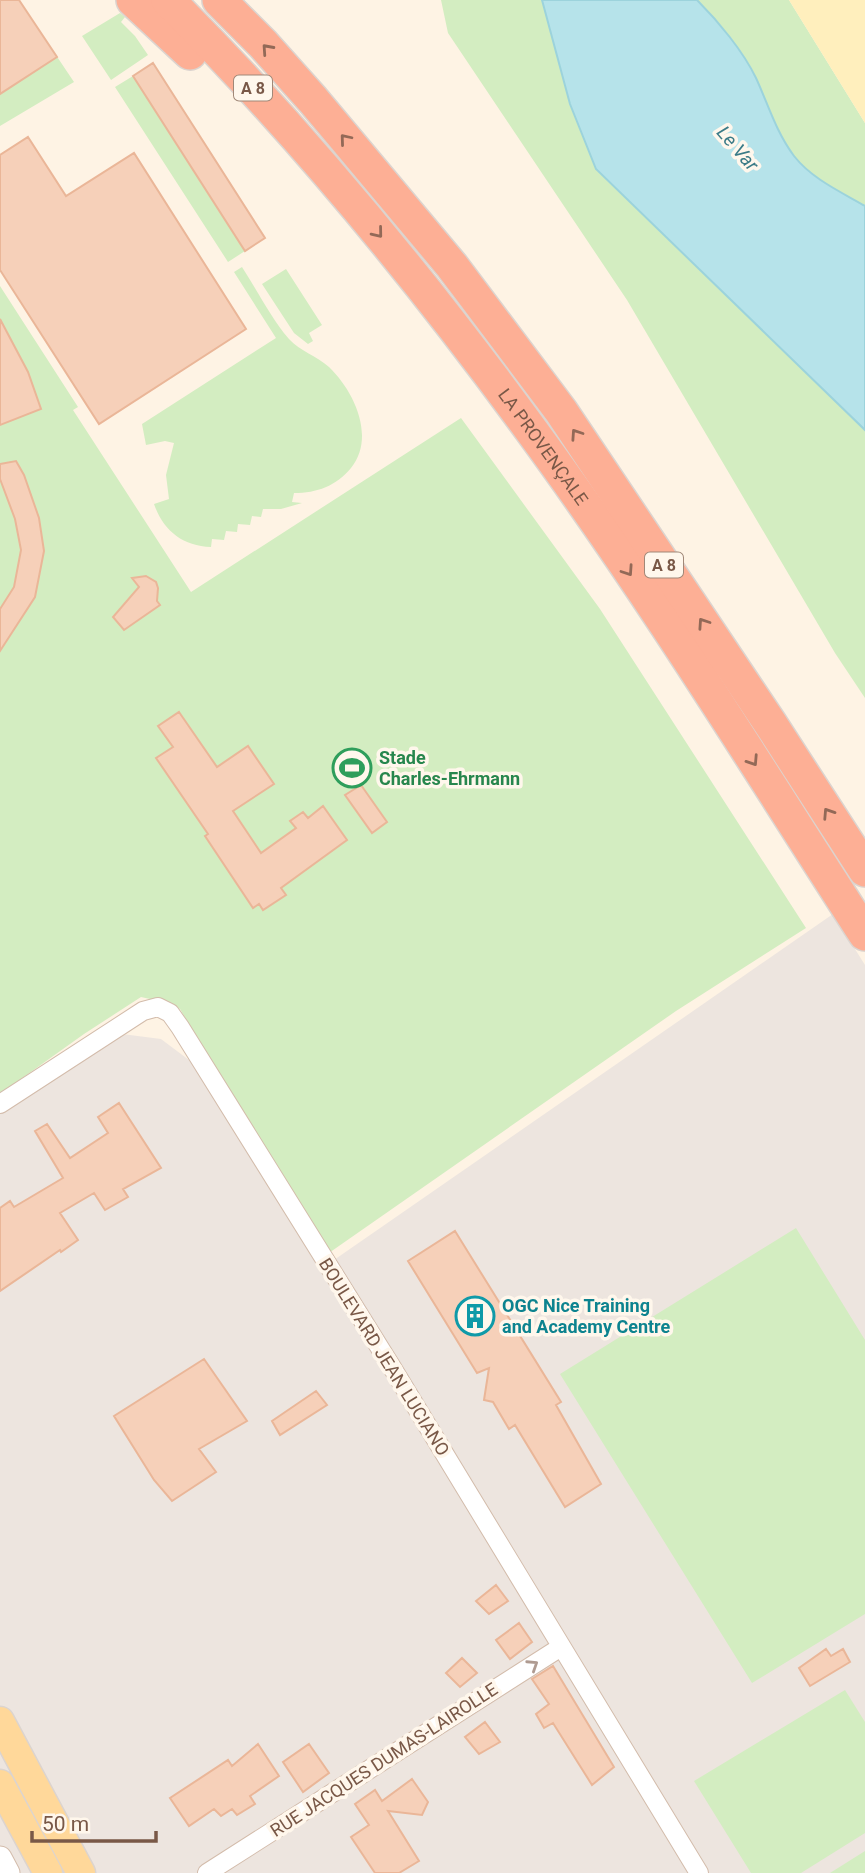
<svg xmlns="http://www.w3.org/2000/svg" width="865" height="1873" viewBox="0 0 865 1873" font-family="Roboto,sans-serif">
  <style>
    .industrial { fill: #ede5df }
    .green { fill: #d3edc1 }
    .sand { fill: #ffefbd }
    .water { fill: #b6e3ea; stroke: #9cd3dc; stroke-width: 2 }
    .building { fill: #f6d0b9; stroke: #eab698; stroke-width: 2 }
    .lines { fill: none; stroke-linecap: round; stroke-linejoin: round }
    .minor-casing { stroke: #d3bcab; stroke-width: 20 }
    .tertiary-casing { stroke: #d3bcab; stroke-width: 25 }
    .primary-casing { stroke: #dcd4cf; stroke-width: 31 }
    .motorway-casing { stroke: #dcd4cf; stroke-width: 36 }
    .minor { stroke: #fff; stroke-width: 18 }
    .tertiary { stroke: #fff; stroke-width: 23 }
    .primary { stroke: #ffd89a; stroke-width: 28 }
    .motorway { stroke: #fdaf95; stroke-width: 33 }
    .oneway { stroke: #936957 }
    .oneway2 { stroke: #af9b91 }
    .labels { text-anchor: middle; stroke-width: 7; stroke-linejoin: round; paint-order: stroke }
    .shield { fill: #fff7ec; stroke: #a18878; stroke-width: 2 }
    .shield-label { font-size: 16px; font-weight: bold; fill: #795847 }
    .street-label { font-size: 18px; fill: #795847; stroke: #fff7ec }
    .leisure-label { font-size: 18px; font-weight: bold; fill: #27864d; stroke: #fff7ec; text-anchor: start }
    .culture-label { font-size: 18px; font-weight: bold; fill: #0d838f; stroke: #fff7ec; text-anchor: start }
    .water-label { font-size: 19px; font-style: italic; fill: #3b7b87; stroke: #fff7ec }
  </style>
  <rect width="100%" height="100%" fill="#fef3e4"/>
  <path class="industrial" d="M 833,914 L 865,965 L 865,1873 L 0,1873 L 0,1114 L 122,1034 L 161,1039 L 193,1063 L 321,1269 Z"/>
  <path class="green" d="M 0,0 L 19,0 L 74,82 L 0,126 Z
    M 441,0 L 542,0 L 570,104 L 596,169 L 865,430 L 865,698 L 835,653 L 627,300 L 448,33 Z
    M 697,0 L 789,0 L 865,123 L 865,206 C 841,192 812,179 794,156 C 776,132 768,104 756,78 C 744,51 718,21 697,0 Z
    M 120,13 L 125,17 L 121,22 L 135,36 L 148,55 L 111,80 L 82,36 Z
    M 133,76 L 245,251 L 228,262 L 115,87 Z
    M 242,267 C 257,290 271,318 289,339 C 300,351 317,356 329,367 C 354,391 376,437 351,468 C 336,486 317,493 294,493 L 292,502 L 302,503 L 281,509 L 263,509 L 261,517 L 252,516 L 250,525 L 238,524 L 237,532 L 226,531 L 224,540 L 212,539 L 211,547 C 182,546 163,530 154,504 L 169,499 L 166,475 L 174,443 L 165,441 L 146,445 L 142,424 L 276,338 L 234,272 Z
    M 286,269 L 322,325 L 309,333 L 313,341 L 308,344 L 294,333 L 262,284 Z
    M 0,286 L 78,407 L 73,410 L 191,592 L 461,418 L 600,609 L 806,928 L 676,1011 L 326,1255 L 180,1009 L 168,1003 L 141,997 L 84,1034 L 0,1094 Z
    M 796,1228 L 865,1340 L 865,1614 L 752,1683 L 560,1374 Z
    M 845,1690 L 865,1722 L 865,1833 L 801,1873 L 751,1873 L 694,1781 Z
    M 865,1851 L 865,1873 L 830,1873 Z"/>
  <path class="sand" d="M 789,0 L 865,0 L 865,123 Z"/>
  <path class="water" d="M 542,0 L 697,0 C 718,21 743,51 756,78 C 768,104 776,132 794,156 C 812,179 841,192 865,206 L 865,430 L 596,169 L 570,104 Z"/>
  <path class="building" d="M 0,0 L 19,0 L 57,57 L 0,94 Z
    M 153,63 L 265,238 L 245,251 L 133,76 Z
    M 28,137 L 66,196 L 134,153 L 246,329 L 99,424 L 0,270 L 0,155 Z
    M 0,319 L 28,372 L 41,409 L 0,425 Z
    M 16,461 L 24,475 L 39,518 L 44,551 L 35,597 L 0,651 L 0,609 L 14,587 L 21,550 L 15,519 L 0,479 L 0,464 Z
    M 146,576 L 156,582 L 158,588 L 157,601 L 160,605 L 124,630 L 113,617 L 139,587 L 132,578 Z
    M 179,712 L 217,767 L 248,746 L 274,784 L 233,811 L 261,853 L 296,828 L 290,821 L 303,812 L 308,818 L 323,806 L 347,840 L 281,888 L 286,895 L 263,910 L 259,904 L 253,908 L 205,836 L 208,834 L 156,758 L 173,747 L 158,726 Z
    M 361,785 L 387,822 L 372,833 L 345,795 Z
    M 119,1103 L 161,1168 L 123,1189 L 128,1197 L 105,1210 L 94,1193 L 60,1213 L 78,1240 L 61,1252 L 60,1250 L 0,1291 L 0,1208 L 10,1201 L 14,1207 L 63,1178 L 35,1131 L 47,1124 L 70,1158 L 108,1133 L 98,1117 Z
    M 455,1231 L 561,1402 L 556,1405 L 601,1484 L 565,1507 L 515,1425 L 509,1429 L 493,1402 L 484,1400 L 489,1368 L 477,1373 L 408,1261 Z
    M 204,1359 L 247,1421 L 199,1449 L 216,1472 L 172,1501 L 154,1480 L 114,1416 Z
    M 316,1391 L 327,1405 L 280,1435 L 272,1421 Z
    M 496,1585 L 508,1601 L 489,1614 L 476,1601 Z
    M 519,1623 L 532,1642 L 510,1659 L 496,1640 Z
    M 826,1649 L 831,1656 L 843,1649 L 850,1662 L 810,1686 L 799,1668 Z
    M 462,1658 L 477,1673 L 460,1687 L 446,1673 Z
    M 553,1666 L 614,1767 L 592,1785 L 553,1723 L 544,1728 L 536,1714 L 549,1704 L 532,1679 Z
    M 485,1722 L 500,1742 L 479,1754 L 465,1737 Z
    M 258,1744 L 279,1776 L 250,1796 L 255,1804 L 237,1815 L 232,1809 L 221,1816 L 214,1809 L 189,1826 L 170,1798 L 228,1760 L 232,1766 Z
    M 309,1744 L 329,1773 L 303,1792 L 283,1762 Z
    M 412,1779 L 428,1802 L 422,1815 L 388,1811 L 419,1861 L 399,1873 L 375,1873 L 351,1837 L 369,1825 L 355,1804 L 375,1790 L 382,1801 Z"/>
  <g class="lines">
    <defs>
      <path id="minor" d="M 0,1104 L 143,1011 L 158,1007 L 170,1013 L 180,1027 L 393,1369 L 699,1873
        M 207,1873 L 561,1647"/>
      <path id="tertiary" d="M 0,1858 L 8,1873"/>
      <path id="primary" d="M 0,1721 L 81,1873
        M 0,1784 L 48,1873"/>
      <g id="motorway">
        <path d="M 133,0 L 190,53"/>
        <path id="s1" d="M 168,0 C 301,133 420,278 531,430 C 650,592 756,765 865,934"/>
        <path d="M 219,0 L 263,44 L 313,100 L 452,266 L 561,411 L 770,723 L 865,870"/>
      </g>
    </defs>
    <use href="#minor" class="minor-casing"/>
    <use href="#tertiary" class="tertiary-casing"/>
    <use href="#primary" class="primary-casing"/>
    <use href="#motorway" class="motorway-casing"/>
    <use href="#minor" class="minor"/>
    <use href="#tertiary" class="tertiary"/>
    <use href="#primary" class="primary"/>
    <use href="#motorway" class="motorway"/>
  </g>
  <defs><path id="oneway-chevron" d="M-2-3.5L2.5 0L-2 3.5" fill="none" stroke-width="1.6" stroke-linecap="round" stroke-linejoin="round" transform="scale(1.75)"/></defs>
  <g class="oneway">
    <use href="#oneway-chevron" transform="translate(267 49) rotate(-132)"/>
    <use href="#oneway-chevron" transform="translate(345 139) rotate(-130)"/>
    <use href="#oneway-chevron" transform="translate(378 233) rotate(51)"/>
    <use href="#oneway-chevron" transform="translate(576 434) rotate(-124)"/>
    <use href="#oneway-chevron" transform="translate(628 571) rotate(56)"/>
    <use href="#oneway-chevron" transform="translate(703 623) rotate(-124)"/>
    <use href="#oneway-chevron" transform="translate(753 761) rotate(57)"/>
    <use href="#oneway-chevron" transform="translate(828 813) rotate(-123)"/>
  </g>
  <use class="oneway2" href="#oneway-chevron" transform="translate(533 1665) rotate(-33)"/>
  <defs>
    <symbol id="stadium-ring" viewBox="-11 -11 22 22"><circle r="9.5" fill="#fff7ec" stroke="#2e9e5b" stroke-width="1.5"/><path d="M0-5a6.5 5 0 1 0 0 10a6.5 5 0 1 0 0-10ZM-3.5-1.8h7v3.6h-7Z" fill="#2e9e5b"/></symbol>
    <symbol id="building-ring" viewBox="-11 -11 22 22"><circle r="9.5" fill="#fff7ec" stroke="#0f9aa8" stroke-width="1.5"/><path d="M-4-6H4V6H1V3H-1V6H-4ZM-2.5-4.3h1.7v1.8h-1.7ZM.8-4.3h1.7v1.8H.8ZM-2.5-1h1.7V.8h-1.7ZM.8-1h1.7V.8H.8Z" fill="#0f9aa8"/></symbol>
  </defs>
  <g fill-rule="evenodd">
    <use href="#stadium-ring" x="330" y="746" width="44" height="44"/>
    <use href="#building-ring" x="453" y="1294" width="44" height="44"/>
  </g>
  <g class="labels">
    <g class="shield">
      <rect x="234" y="75.5" width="38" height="25" rx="5"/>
      <rect x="645" y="552.5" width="38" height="25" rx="5"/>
    </g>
    <g class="shield-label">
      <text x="253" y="94">A 8</text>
      <text x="664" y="571">A 8</text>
    </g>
    <g class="street-label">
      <text dy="6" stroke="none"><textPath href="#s1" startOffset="584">LA PROVENÇALE</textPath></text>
      <text transform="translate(384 1357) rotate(58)" y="6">BOULEVARD JEAN LUCIANO</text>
      <text transform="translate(384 1760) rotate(-33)" y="6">RUE JACQUES DUMAS-LAIROLLE</text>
    </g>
    <g class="leisure-label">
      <text x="379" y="764">Stade<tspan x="379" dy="21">Charles-Ehrmann</tspan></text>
    </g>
    <g class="culture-label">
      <text x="502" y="1312">OGC Nice Training<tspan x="502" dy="21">and Academy Centre</tspan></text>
    </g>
    <g class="water-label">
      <text transform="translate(738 148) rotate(49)" y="7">Le Var</text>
    </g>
  </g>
  <path d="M32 1831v10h124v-10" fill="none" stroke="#795847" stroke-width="3.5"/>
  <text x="42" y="1831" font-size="21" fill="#795847" stroke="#fff7ec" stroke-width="5" paint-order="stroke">50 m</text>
</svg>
